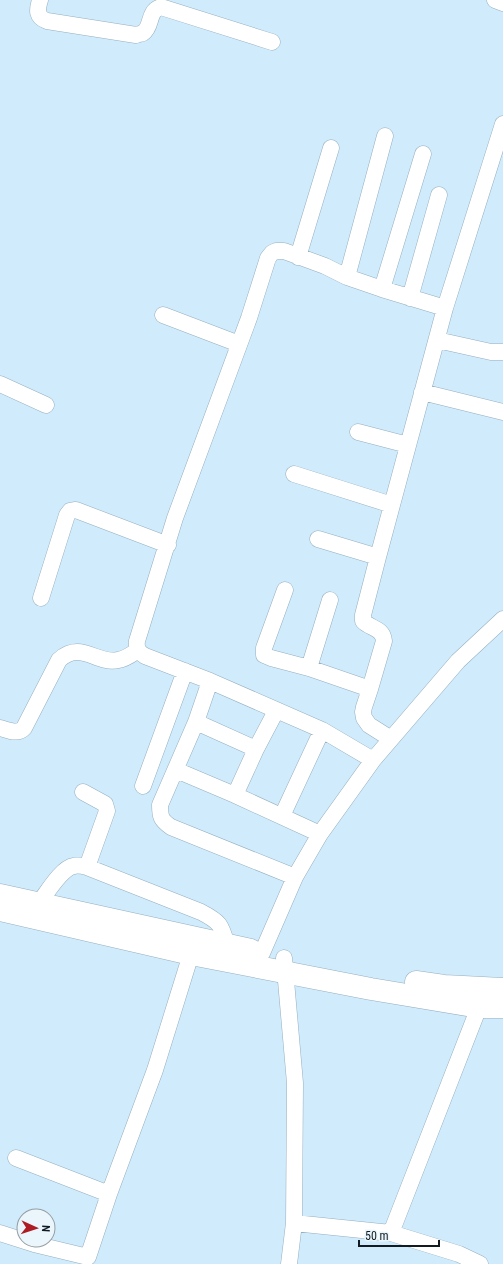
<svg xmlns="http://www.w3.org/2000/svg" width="503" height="1264" viewBox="0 0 503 1264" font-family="'Roboto Condensed',sans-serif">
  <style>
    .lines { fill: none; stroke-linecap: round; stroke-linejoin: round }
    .minor-casing { stroke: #95afbf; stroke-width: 17 }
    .highway-casing { stroke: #95afbf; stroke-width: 23 }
    .minor { stroke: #fff; stroke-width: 16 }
    .highway { stroke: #fff; stroke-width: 22 }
  </style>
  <rect width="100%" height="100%" fill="#d0ebfc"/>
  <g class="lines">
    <defs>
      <path id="minor" d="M 40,0 C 37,10 36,17 47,21 L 136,35 C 138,34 141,34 143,33 C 153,26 147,11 161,7 L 272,42
        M 495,0 L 503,3
        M 298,257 L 331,148
        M 347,277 L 385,136
        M 382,289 L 423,154
        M 410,298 L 439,195
        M 163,315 L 239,344
        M 437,340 L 491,352 L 503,352
        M 0,384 L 46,405
        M 422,392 L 503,412
        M 358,432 L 408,445
        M 294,474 L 392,505
        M 318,539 L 378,557
        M 285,590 L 264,648 L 264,655 L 271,658 L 309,668 L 370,689
        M 41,598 L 67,515 L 70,511 L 76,510 L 168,545
        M 309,668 L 330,600
        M 210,681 L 196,722 L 160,805 C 160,817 161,820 171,827 L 295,877
        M 196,722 L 256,749
        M 0,728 C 8,730 18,735 24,728 L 59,660 C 81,640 97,665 118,660 C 126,659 132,654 138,650
        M 391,739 L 369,725 L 364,718 L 363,712 L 364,707 L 370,689 L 384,641 C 383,628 371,629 363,621 L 363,615 L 378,557 L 445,308 L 503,124
        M 373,760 L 322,730 L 210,681 L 145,656 C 138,652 136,648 137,641 L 175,518 L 249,318 L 268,258 L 272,253 L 276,251 L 284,251 L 325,266 L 347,277 L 382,289 L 445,308
        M 176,770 L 235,795 L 320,834
        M 143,786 L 185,671
        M 83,792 L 105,804 L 107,811 L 87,867
        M 235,795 L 256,749 L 276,711
        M 282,816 L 322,730
        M 39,903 C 47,893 61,868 74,866 C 78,865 83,866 87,867 L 201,912 C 220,922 221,924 227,945
        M 262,953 L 295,877 L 320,834 L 373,760 L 458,661 L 503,619
        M 284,958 L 295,1083 L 294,1223 L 289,1264
        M 16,1158 L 109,1194
        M 294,1223 L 391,1233 L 459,1254 L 480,1264
        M 0,1233 L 34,1244 L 88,1257 L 109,1194 L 155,1070 L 191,954
        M 391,1233 L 479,1007"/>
      <path id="highway" d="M 0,895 L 251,950
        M 0,910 L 191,954 L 371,989 L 479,1007 L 503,1007
        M 416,982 L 444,986 L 503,989"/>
    </defs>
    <use href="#minor" class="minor-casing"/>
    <use href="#highway" class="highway-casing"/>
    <use href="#minor" class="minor"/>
    <use href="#highway" class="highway"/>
  </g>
  <g transform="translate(36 1228) rotate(93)"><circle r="19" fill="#ebf6fc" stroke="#949ea4"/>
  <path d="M0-3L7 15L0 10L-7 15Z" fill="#ae1b23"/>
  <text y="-6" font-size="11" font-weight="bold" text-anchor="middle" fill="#111b21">N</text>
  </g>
  <path d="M359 1240v6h80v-6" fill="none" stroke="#111b21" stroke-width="2"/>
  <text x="365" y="1240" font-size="12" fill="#111b21" stroke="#ebf6fc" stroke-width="3" paint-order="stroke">50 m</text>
</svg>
